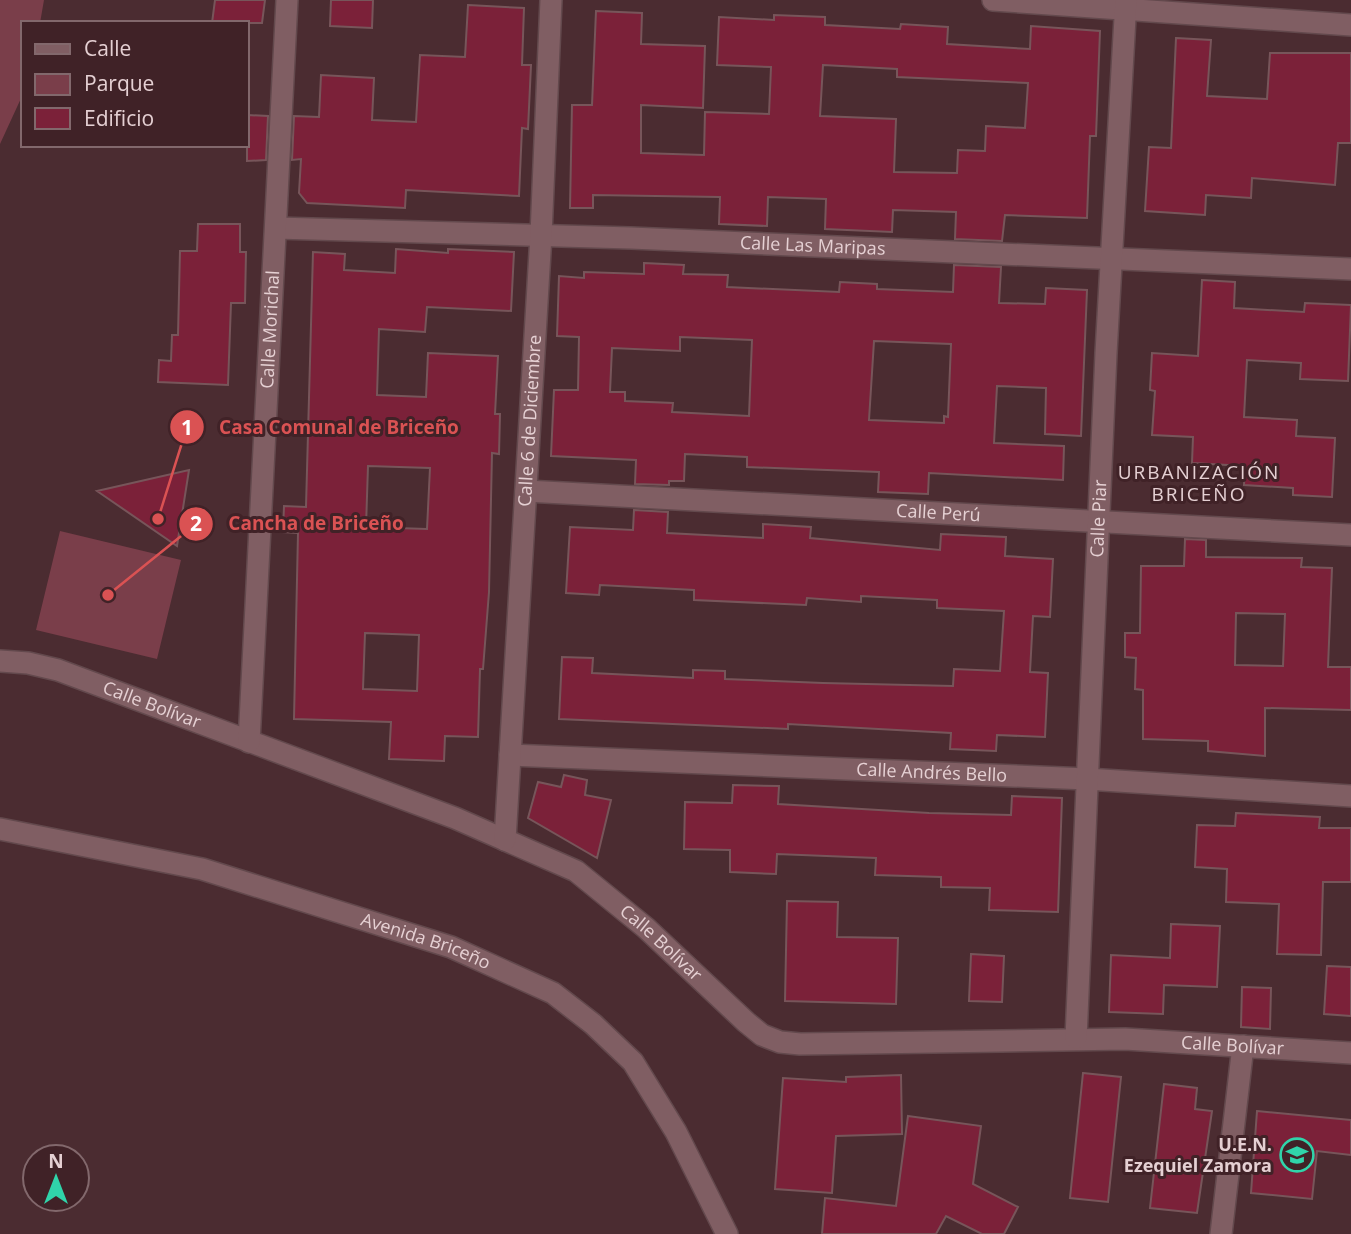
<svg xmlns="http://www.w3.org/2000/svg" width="1351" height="1234" viewBox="0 0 1351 1234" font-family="'Open Sans',sans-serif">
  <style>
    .green { fill: #7a3e4a }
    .building { fill: #7b2139; stroke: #77555a; stroke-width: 2; fill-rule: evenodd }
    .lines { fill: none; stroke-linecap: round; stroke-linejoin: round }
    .street-casing { stroke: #63494d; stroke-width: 24 }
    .street { stroke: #805e63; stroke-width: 21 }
    .labels { text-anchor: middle; stroke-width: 6; stroke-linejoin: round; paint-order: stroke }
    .street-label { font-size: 18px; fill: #e5d0d3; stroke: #402227 }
    .poi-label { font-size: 18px; font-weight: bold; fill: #e5d0d3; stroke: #402227; text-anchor: end }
    .neighbourhood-label { font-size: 19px; letter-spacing: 2px; fill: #e5d0d3; stroke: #402227 }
    .leader { fill: none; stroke: #da5253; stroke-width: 2.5 }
    .callout-dot { fill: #da5253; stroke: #402227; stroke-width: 2.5 }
    .mark-label { font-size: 21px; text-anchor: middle; font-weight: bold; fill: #fff }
    .callout-label { font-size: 19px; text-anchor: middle; font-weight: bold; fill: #da5253; stroke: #402227; stroke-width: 6; stroke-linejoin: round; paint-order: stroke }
  </style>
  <rect width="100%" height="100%" fill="#4b2c31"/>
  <path class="green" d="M 0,0 L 44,0 L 40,23 L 23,23 L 23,94 L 0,144 Z
    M 60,531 L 181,560 L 157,659 L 36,630 Z"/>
  <path class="building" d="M 215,0 L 265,0 L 262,23 L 212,23 Z
    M 331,0 L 373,0 L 372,28 L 330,26 Z
    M 468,5 L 524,8 L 522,65 L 531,65 L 528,129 L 522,128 L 519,196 L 406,190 L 405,208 L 307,203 L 299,193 L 301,159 L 292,160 L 294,116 L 319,117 L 321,75 L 374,78 L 372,120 L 416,122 L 420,55 L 465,57 Z
    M 596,11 L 642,13 L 641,44 L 705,46 L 703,108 L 641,105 L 641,153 L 704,155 L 705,112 L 769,114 L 771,67 L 717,65 L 719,17 L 774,20 L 774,15 L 825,17 L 825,25 L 900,29 L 901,24 L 948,27 L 947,44 L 1030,49 L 1031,26 L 1100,31 L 1096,136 L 1090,136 L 1087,218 L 1005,215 L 1002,241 L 955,239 L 956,212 L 893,210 L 892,232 L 825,229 L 826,199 L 768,197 L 767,226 L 719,224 L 720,197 L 593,195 L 593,208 L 570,208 L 572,105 L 592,105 ZM 823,65 L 897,69 L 897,77 L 1028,83 L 1025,128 L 986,126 L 985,151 L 958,150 L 957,173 L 894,172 L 896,119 L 820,116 Z
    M 1176,38 L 1211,40 L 1207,96 L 1267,99 L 1270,53 L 1351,53 L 1351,143 L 1338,143 L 1335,185 L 1252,178 L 1251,198 L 1206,195 L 1205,215 L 1145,211 L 1149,147 L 1171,148 Z
    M 247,115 L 268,116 L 266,160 L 247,161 Z
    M 198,224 L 240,224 L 240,252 L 246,252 L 245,303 L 231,303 L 228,385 L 158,382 L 159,360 L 171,361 L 172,335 L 178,335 L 180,251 L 197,251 Z
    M 396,249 L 448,253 L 448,249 L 514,252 L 511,311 L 427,307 L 425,332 L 379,329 L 377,395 L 426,397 L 428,353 L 498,356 L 495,414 L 500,414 L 499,454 L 492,453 L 489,592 L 483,669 L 480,669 L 478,737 L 445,736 L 444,761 L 389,759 L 391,722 L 294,719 L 298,533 L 283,532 L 284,506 L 306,507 L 313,252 L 345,254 L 344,270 L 395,273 ZM 368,466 L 430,468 L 427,529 L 366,527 ZM 365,633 L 419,635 L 417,691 L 363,689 Z
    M 644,263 L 684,265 L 683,274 L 728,275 L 727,287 L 839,292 L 840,282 L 877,284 L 877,289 L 953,292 L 954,265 L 1001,267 L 999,303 L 1045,304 L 1046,288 L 1087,290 L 1081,436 L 1045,434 L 1046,388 L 997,386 L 994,443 L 1064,446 L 1063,480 L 929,473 L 928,494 L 878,492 L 879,472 L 747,467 L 747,457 L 685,454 L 684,481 L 669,481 L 669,485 L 635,484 L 636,460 L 551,456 L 554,390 L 578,390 L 579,337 L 557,336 L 559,276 L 584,278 L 584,272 L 644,274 ZM 680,337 L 752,340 L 749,416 L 672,412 L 673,403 L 625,401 L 625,392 L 610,392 L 612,348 L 680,351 ZM 874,341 L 951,344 L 948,417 L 944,416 L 944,423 L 869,420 Z
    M 1202,280 L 1235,282 L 1234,308 L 1304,312 L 1305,303 L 1351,305 L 1348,381 L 1300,379 L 1301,363 L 1247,360 L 1244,417 L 1297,420 L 1296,436 L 1335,438 L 1332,497 L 1293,495 L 1293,488 L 1244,485 L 1245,466 L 1192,463 L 1193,437 L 1152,435 L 1155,391 L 1150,390 L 1152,353 L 1198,356 Z
    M 189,470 L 177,546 L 97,491 Z
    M 634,510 L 668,512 L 667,533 L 763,538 L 763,524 L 811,527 L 810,538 L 940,550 L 941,534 L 1006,537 L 1005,556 L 1053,559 L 1050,617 L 1033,616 L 1030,672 L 1048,673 L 1045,737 L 997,735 L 996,751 L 950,749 L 951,733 L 788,724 L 788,729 L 559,719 L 562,657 L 593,658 L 592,673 L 693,678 L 693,670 L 725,671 L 725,679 L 823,683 L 953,686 L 954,669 L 1000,671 L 1004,611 L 937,608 L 937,600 L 861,596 L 861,602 L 807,598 L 806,605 L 694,600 L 694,590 L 600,585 L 599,595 L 566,593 L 570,527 L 633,530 Z
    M 1185,539 L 1206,540 L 1206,557 L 1302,558 L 1301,567 L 1332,568 L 1328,667 L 1351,667 L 1351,710 L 1265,708 L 1265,756 L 1208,751 L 1208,741 L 1143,739 L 1143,690 L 1135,689 L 1136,658 L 1125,657 L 1125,633 L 1140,633 L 1141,566 L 1184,566 ZM 1236,613 L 1285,614 L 1283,666 L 1235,665 Z
    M 564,775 L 587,780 L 585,795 L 611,800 L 597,858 L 528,818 L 538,782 L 561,787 Z
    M 733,785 L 779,786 L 778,804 L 929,813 L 1011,815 L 1012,796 L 1062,798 L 1058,912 L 989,910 L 990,888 L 941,887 L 941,877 L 875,875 L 876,858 L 777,854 L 776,874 L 730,872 L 730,850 L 684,849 L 685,802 L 732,803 Z
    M 1236,813 L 1320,817 L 1319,828 L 1351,828 L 1351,882 L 1323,882 L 1321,955 L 1277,954 L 1279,904 L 1226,902 L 1227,869 L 1195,867 L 1197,825 L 1235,826 Z
    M 787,901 L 838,902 L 837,937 L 898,938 L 896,1004 L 785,1001 Z
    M 1171,924 L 1220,926 L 1217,987 L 1164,985 L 1163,1014 L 1109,1012 L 1111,955 L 1170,958 Z
    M 971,954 L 1004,956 L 1002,1002 L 969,1001 Z
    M 1327,966 L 1351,967 L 1351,1016 L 1324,1014 Z
    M 1242,987 L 1271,988 L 1270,1029 L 1241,1027 Z
    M 1083,1073 L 1121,1077 L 1108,1202 L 1070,1198 Z
    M 901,1075 L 902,1134 L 836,1136 L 832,1193 L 775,1189 L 783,1078 L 846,1082 L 846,1077 Z
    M 1164,1084 L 1197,1088 L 1195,1109 L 1212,1111 L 1197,1213 L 1150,1208 Z
    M 1257,1111 L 1351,1120 L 1351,1155 L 1317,1151 L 1312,1199 L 1251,1193 Z
    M 908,1116 L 981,1126 L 973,1184 L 1018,1207 L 1004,1234 L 982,1234 L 946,1216 L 936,1234 L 822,1234 L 825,1198 L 896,1206 Z"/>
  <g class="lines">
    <defs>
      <g id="street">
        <path d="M 993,0 L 1351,25"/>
        <path id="s1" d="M 276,228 L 631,238 L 1351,269"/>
        <path id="s2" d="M 526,491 L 1351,535"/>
        <path id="s3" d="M 0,661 L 28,663 L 58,670 L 455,818 L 576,871 L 646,928 L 746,1022 L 762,1035 L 780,1042 L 800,1044 L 1125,1039 L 1351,1053"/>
        <path id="s4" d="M 249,742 L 287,0"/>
        <path id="s5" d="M 510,755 L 1087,779 L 1351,796"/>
        <path id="s6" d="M 0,829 L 202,869 L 451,947 L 553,993 L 593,1024 L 633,1062 L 676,1132 L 727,1234"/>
        <path id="s7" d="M 505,840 L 541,235 L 551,0"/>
        <path id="s8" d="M 1076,1038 L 1106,353 L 1126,0"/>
        <path d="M 1221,1234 L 1243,1046"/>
      </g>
    </defs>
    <use href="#street" class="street-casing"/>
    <use href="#street" class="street"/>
  </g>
  <defs>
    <symbol id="school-ring" viewBox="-11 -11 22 22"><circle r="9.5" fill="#402227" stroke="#30d4aa" stroke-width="1.5"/><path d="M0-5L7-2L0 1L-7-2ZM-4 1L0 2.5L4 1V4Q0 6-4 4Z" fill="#30d4aa"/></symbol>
  </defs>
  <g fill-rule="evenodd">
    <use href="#school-ring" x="1278" y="1136" width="38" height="38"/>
  </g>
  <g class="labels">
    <g class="street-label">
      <text dy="6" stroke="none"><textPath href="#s1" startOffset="537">Calle Las Maripas</textPath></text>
      <text dy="6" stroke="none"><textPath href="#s4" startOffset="413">Calle Morichal</textPath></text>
      <text dy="6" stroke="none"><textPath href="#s7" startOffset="420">Calle 6 de Diciembre</textPath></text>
      <text dy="6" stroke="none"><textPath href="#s2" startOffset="413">Calle Perú</textPath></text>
      <text dy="6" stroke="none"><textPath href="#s8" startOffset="520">Calle Piar</textPath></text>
      <text dy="6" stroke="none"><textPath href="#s3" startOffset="159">Calle Bolívar</textPath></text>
      <text dy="6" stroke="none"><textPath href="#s5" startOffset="422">Calle Andrés Bello</textPath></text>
      <text dy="6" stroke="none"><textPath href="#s6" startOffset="441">Avenida Briceño</textPath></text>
      <text dy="6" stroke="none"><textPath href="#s3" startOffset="726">Calle Bolívar</textPath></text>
      <text dy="6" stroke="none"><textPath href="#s3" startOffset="1335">Calle Bolívar</textPath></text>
    </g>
    <g class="poi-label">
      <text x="1272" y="1151">U.E.N.<tspan x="1272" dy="21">Ezequiel Zamora</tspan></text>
    </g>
    <g class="neighbourhood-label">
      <text x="1199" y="479">URBANIZACIÓN<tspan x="1199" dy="22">BRICEÑO</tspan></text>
    </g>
  </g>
  <path class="leader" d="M158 519L187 427M108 595L196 524"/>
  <g class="callout-dot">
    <circle cx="158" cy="519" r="7"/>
    <circle cx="108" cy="595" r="7"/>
    <circle cx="187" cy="427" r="18"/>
    <circle cx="196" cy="524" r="18"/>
  </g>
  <g class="mark-label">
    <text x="187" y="435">1</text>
    <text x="196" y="531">2</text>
  </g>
  <g class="callout-label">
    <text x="339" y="434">Casa Comunal de Briceño</text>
    <text x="316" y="530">Cancha de Briceño</text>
  </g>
  <rect x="21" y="21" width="228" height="126" fill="#402227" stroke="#82686c" stroke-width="2"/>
  <rect x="35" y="44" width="35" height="10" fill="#805e63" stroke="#82686c" stroke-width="2"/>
  <text x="84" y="56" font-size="21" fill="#e5d0d3">Calle</text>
  <rect x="35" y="74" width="35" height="21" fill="#7a3e4a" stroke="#82686c" stroke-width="2"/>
  <text x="84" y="91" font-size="21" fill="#e5d0d3">Parque</text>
  <rect x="35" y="108" width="35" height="21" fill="#7b2139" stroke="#82686c" stroke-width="2"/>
  <text x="84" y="126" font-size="21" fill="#e5d0d3">Edificio</text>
  <g transform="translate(56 1178)"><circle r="33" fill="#402227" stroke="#82686c" stroke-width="2"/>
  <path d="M0-5L12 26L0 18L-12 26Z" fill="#30d4aa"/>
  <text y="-10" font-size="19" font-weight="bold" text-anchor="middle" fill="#e5d0d3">N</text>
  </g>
</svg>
